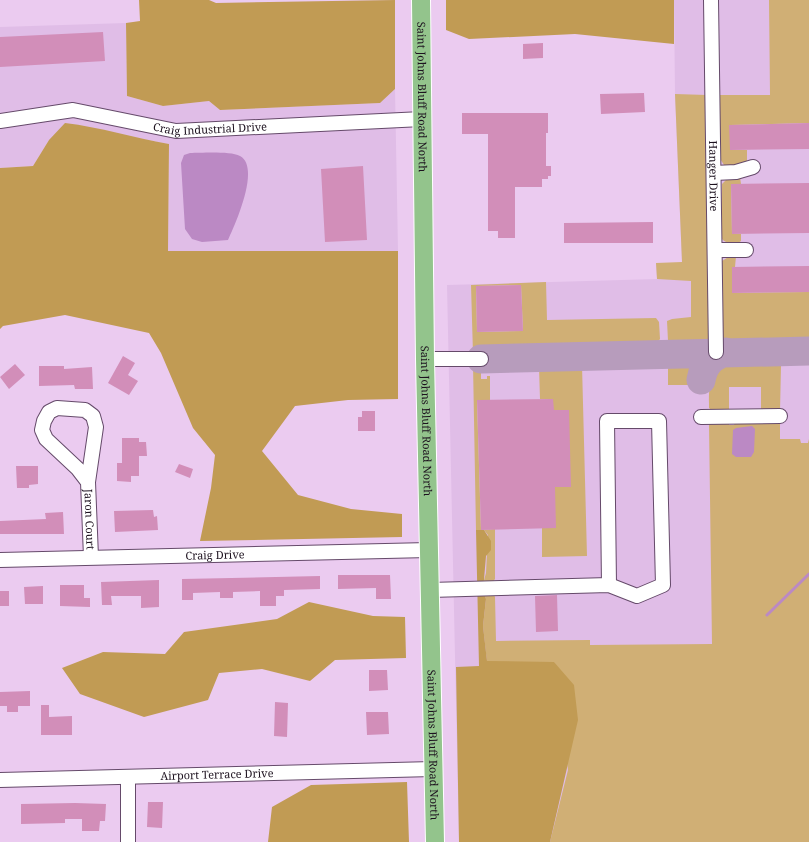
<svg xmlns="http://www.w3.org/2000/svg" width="809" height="842" viewBox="0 0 809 842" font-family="'Noto Serif',serif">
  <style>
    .built { fill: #e0bde7 }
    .green { fill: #d0af75; fill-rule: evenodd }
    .forest { fill: #c19b54 }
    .water { fill: #bb89c4 }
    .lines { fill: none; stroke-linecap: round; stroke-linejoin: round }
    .stream { stroke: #bb89c4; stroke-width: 3 }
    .taxiway { stroke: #b79cbc; stroke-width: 29 }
    .building { fill: #d28eb9 }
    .minor-casing { stroke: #654a6a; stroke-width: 16 }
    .major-casing { stroke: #fff; stroke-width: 20 }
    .minor { stroke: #fff; stroke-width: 14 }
    .major { stroke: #93c48c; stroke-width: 18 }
    .labels { text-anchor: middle; stroke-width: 3.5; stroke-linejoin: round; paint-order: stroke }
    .street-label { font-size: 11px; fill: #1d121f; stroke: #f8d8fe }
  </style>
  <rect width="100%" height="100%" fill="#ebcbf0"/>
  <path class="built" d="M 674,0 L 809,0 L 809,842 L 459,842 L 447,285 L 657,279 L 656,263 L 682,263 L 675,94 Z
    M 126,23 L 127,96 L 163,106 L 209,101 L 220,110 L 380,103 L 395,89 L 398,251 L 168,251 L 169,144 L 131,137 L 49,140 L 33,166 L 0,168 L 0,27 Z"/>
  <path class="green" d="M 769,0 L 809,0 L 809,123 L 730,125 L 730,150 L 747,150 L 747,162 L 730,168 L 724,165 L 719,157 L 719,95 L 770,95 Z
    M 675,94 L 707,95 L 711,338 L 707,344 L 672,344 L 668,341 L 667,321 L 672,319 L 691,317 L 691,281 L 657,279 L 656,263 L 682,262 Z
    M 730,176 L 740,177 L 741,184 L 731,184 L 732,234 L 741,234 L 741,241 C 735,246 726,244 721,238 L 722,184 Z
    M 730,256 L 736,256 L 735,267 L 732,267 L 733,293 L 809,292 L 809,341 L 725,342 L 723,338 L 722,261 Z
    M 546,282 L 547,320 L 656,318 L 659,322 L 660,339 L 655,345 L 489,350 L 486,353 L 473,354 L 471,285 ZM 521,285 L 523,331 L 477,332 L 476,286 Z
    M 730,360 L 774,360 L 781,365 L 780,412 L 761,412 L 761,387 L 729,387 L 729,413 L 715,413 L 709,408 C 709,388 708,367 730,360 Z
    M 669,362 L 691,362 L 692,382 L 690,385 L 668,385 L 668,363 Z
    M 482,363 L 486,368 L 486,370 L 481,370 L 481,379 L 487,379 L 487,376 L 490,376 L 490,400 L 477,401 L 481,530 L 476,530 L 473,364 Z
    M 582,365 L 587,556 L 542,557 L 542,528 L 555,487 L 570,487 L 553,410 L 553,399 L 540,399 L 539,367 Z
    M 729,421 L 729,425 L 734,425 L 735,423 L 780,421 L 780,439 L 800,439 L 801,443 L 808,443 L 809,439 L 809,842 L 550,842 L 568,770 L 554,662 L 487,662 L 483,626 L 486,599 L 483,591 L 492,591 L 495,597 L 496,641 L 590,640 L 590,645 L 712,644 L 709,424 Z
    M 495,529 L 495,579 L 492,583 L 483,584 L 486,573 L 488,535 L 484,530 Z"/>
  <path class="forest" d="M 139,0 L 209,0 L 216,3 L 395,0 L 395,89 L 380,103 L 220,110 L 209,101 L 163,106 L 127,96 L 126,23 L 140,21 Z
    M 446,0 L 674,0 L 674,44 L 575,34 L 469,39 L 446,30 Z
    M 65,123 C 100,127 134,138 169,144 L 168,251 L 398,251 L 398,399 L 348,400 L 295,406 L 262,451 L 298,495 L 351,509 L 402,514 L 402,537 L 200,541 L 211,488 L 215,455 L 193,428 L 161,353 L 149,333 L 65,315 L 3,326 L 0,329 L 0,168 L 33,166 L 49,140 Z
    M 476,530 L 484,530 L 491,541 L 491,550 L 486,556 L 483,591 L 486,599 L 483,626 L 487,661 L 554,662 L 574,685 L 578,720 L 550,842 L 459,842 L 456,667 L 479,666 Z
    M 309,602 L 373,616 L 405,617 L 406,658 L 335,660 L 310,681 L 262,669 L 219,673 L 208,700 L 144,717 L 80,694 L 62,668 L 103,652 L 165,654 L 184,632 L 277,619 Z
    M 407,782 L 409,842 L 268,842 L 272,807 L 311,785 Z"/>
  <path class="water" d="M 190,153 C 202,153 230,151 240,156 C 261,167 235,225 228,240 L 202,242 L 192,239 L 185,229 L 181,163 L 184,155 Z
    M 752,426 L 755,429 L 754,452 L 751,457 L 736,457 L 732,454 L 733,430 L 736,428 Z"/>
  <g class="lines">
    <path class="stream" d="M 767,615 L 809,574"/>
    <path class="taxiway" d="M 481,359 L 809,351
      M 701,380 C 704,364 711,357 726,352"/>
  </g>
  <path class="building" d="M 103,32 L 105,61 L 0,67 L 0,37 Z
    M 543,43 L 543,58 L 523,59 L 523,44 Z
    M 644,93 L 645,112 L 601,114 L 600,94 Z
    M 462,113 L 548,113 L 548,133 L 546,133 L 546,166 L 551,166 L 551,176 L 548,176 L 548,179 L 542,179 L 542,187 L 515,187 L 515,238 L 498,238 L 498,231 L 488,231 L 488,134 L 462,134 Z
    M 809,123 L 809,149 L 730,150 L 729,125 Z
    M 363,166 L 367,240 L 325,242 L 321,169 Z
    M 809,183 L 809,233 L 732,234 L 731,184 Z
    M 653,222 L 653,243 L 564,243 L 564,223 Z
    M 809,266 L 809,292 L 732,293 L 732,267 Z
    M 521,285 L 523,331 L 477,332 L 476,286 Z
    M 123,356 L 135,363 L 128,375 L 138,381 L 129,395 L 108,383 Z
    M 15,364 L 25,375 L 9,389 L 0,377 Z
    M 39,366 L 64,366 L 64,369 L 92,367 L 93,389 L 75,389 L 74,385 L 39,386 Z
    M 553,399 L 554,410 L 569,410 L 571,487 L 555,487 L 556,528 L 481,530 L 477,400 Z
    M 362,411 L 375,411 L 375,431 L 358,431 L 358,417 L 362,417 Z
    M 122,438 L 139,438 L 139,442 L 146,442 L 147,456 L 139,456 L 139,476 L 131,476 L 131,482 L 117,481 L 117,463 L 122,463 Z
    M 179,464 L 193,469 L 190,478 L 175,472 Z
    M 16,466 L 38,466 L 38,484 L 29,485 L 29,488 L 17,488 Z
    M 153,510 L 154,517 L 157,516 L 158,530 L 115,532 L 114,511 Z
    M 63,512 L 64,534 L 0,534 L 0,521 L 46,519 L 45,513 Z
    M 338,575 L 390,575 L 391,599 L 376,599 L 376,588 L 338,589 Z
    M 320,576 L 320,589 L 284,590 L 284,596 L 276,596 L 276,606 L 260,606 L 260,591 L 233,592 L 233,598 L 220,598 L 220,592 L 193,593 L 193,600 L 182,600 L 182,579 Z
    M 159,580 L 159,607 L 141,608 L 141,596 L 111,596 L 112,605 L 102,605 L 101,582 Z
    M 60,585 L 84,585 L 84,598 L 90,598 L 90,607 L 60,606 Z
    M 43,586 L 43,604 L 25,604 L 24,587 Z
    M 0,591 L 9,591 L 9,606 L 0,606 Z
    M 557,595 L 558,631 L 536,632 L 535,596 Z
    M 369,670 L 387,670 L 388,690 L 369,691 Z
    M 30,691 L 30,706 L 18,706 L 18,712 L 7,712 L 7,706 L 0,706 L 0,692 Z
    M 275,702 L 288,703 L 287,737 L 274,736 Z
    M 41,705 L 49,705 L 49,717 L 72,716 L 72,735 L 41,735 Z
    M 366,712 L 388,712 L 389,734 L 367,735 Z
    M 148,802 L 163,802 L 162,828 L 147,827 Z
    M 75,803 L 106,804 L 105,821 L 100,821 L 99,831 L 82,831 L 82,819 L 65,819 L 65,823 L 21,824 L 21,804 Z"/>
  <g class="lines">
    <defs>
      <g id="minor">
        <path id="s1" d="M 711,0 L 716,352"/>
        <path id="s2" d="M 0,121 L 73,110 L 176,131 L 422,119"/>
        <path d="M 714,173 L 736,172 L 753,167"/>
        <path d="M 715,250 L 746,250"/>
        <path d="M 425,359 L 481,359"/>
        <path d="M 701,417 L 780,416"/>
        <path id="s3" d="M 88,482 L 78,469 L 46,439 L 42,430 L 44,421 L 49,412 L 57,408 L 85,410 L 93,416 L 96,427 L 88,482 L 91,557"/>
        <path id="s4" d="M 0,560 L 429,550"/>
        <path d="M 430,590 L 609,585 L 637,596 L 663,585 L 659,421 L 607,421 L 609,585"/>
        <path d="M 128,777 L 128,842"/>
        <path id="s5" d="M 0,780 L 433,769"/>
      </g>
      <g id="major">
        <path id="s6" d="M 421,0 L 425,359 L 435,842"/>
      </g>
    </defs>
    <use href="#minor" class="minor-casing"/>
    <use href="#major" class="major-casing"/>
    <use href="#minor" class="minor"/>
    <use href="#major" class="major"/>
  </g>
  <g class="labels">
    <g class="street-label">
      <text dy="4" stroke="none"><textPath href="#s6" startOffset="97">Saint Johns Bluff Road North</textPath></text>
      <text dy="4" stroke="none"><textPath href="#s2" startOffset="213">Craig Industrial Drive</textPath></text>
      <text dy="4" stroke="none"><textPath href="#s1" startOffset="176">Hanger Drive</textPath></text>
      <text dy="4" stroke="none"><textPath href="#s6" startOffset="421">Saint Johns Bluff Road North</textPath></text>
      <text dy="4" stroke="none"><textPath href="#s3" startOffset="241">Jaron Court</textPath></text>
      <text dy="4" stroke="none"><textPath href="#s4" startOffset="215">Craig Drive</textPath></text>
      <text dy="4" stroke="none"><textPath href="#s6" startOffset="745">Saint Johns Bluff Road North</textPath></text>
      <text dy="4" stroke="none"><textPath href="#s5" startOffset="217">Airport Terrace Drive</textPath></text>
    </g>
  </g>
</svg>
